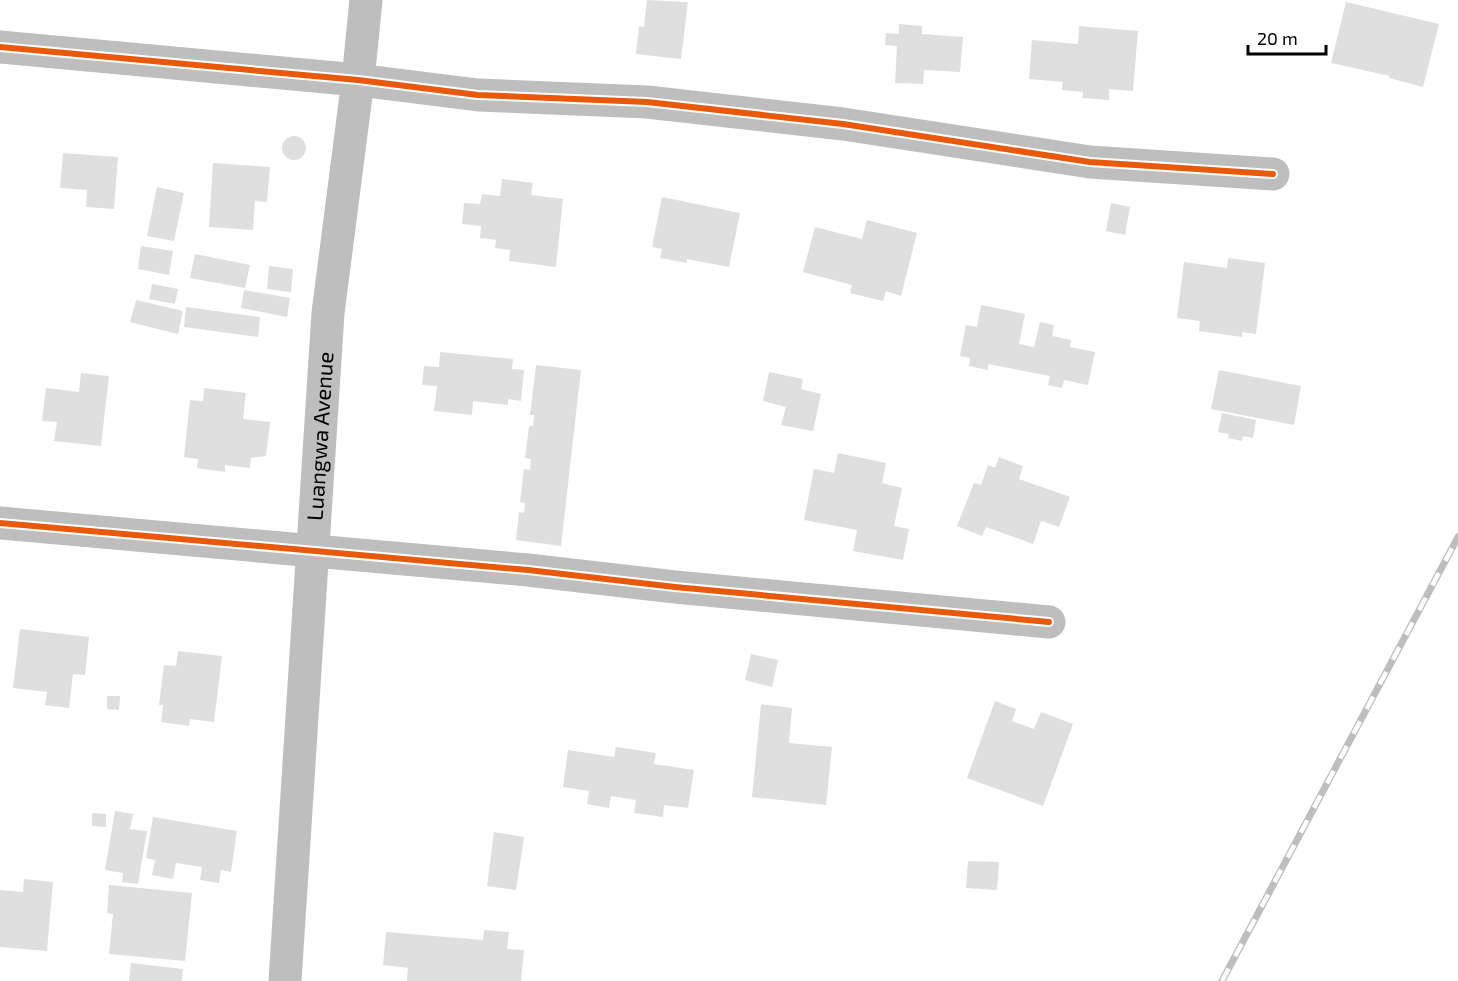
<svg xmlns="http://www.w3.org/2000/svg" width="1458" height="981" viewBox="0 0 1458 981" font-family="'Exo 2',sans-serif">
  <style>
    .building { fill: #dfdfdf }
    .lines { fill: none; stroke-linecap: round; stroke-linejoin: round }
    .minor { stroke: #bebebe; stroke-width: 33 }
    .rail-casing { stroke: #bebebe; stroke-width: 7 }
    .rail { stroke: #fff; stroke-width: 4.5; stroke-dasharray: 14; stroke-linecap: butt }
    .cycleway-casing { stroke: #fff; stroke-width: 10 }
    .cycleway { stroke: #e8590c; stroke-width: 6 }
    .labels { text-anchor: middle; stroke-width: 4.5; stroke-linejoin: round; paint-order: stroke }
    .street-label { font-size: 22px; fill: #000; stroke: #fff }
  </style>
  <rect width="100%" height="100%" fill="#fff"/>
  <path class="building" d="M 647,0 L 688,2 L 681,59 L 636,54 L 639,26 L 644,27 Z
    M 1346,2 L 1439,24 L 1423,87 L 1389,78 L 1390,76 L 1331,63 Z
    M 899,24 L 922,26 L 922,34 L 963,37 L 960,72 L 924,70 L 923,84 L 895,83 L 897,46 L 885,45 L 886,33 L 899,34 Z
    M 1079,26 L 1138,31 L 1133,91 L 1109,89 L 1109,100 L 1082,98 L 1083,92 L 1062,90 L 1063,82 L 1029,79 L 1032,40 L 1078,44 Z
    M282 148a12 12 0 1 1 24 0a12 12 0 1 1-24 0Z
    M 63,153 L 118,157 L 114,209 L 86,207 L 87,190 L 60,188 Z
    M 213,163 L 270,167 L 267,202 L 255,201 L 253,230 L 209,227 Z
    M 502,179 L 533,183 L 531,195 L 563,199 L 556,267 L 509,261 L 510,250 L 495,248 L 496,240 L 480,238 L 481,226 L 462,224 L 464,203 L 480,204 L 482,194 L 500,196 Z
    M 157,187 L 184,193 L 174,241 L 147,236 Z
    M 662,197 L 740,213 L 729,267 L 687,259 L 687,263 L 660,258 L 662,249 L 652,247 Z
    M 1111,203 L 1130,207 L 1125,235 L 1106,231 Z
    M 867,220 L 917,233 L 901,296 L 886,291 L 883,301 L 850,293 L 852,285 L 803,272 L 815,227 L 862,239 Z
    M 141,246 L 173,251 L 169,275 L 138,269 Z
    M 195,254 L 250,265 L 245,288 L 190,278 Z
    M 1228,258 L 1265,263 L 1256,334 L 1242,332 L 1242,337 L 1199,331 L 1200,321 L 1177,318 L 1184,262 L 1227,268 Z
    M 269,266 L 293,269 L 291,292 L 267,289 Z
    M 152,284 L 178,289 L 175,304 L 149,299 Z
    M 244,290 L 290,298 L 287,317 L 241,308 Z
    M 136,300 L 183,311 L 178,334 L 130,322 Z
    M 981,305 L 1025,314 L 1019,344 L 1034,347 L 1040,322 L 1054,325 L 1052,336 L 1071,340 L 1070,347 L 1095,352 L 1088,385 L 1064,380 L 1062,388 L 1048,385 L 1050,376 L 988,364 L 988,370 L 969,366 L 970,358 L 960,356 L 966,325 L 977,327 Z
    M 186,307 L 260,317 L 258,337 L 184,327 Z
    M 440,352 L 513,359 L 512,369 L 524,370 L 521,401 L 508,399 L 508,405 L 473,401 L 472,415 L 434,411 L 437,386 L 422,385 L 424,366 L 439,367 Z
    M 536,365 L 581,370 L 561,546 L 516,540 L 519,512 L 524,513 L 525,503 L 520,502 L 524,469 L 530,470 L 531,459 L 525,458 L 529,426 L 533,426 L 534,415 L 530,415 Z
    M 1219,370 L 1301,386 L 1294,425 L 1211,409 Z
    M 769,372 L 803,379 L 801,389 L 821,394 L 813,431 L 781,425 L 786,407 L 763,401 Z
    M 81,373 L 109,376 L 101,446 L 54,441 L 57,422 L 42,421 L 46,388 L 79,392 Z
    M 204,388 L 246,393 L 243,419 L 270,422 L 266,456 L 251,458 L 250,468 L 225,465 L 225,472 L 197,468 L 198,459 L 184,457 L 190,400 L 203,401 Z
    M 1222,413 L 1256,420 L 1253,438 L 1243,436 L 1242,441 L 1228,438 L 1229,434 L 1218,432 Z
    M 838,453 L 886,463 L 882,483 L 902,488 L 894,526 L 909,529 L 903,560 L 853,551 L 857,530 L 804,520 L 814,469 L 834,473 Z
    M 999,457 L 1023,466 L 1019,479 L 1070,497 L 1059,527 L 1041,521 L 1033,544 L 986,527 L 982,536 L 957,526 L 974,483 L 981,485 L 988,465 L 995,468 Z
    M 20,629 L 89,637 L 85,675 L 73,674 L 69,708 L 45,705 L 47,692 L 13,688 Z
    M 178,651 L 222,656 L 214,722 L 190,719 L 189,726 L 161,722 L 163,705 L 159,705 L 164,665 L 176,666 Z
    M 751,654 L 778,660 L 772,687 L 745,680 Z
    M 107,696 L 120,696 L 119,710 L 107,709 Z
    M 995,701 L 1016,709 L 1012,721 L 1034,729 L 1041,712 L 1073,724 L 1043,806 L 967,778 Z
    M 761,704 L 792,708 L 789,743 L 832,747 L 826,805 L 752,797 Z
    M 616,747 L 656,753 L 654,764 L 694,770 L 688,808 L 664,805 L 663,817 L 634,813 L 636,800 L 611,796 L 609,808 L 587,804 L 589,791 L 563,787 L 568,750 L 614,757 Z
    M 115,811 L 133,814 L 130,829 L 147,831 L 138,884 L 122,882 L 123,873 L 105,870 Z
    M 92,813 L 106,814 L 106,827 L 92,826 Z
    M 153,817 L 237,831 L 231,872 L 221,870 L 219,883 L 200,880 L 202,867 L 176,863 L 173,879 L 152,875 L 155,860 L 146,858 Z
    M 494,832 L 524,837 L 516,890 L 487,886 Z
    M 968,861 L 999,862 L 997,890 L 966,888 Z
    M 24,879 L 53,882 L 47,951 L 0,947 L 0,890 L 23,892 Z
    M 109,885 L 192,893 L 185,961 L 109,954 L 113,914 L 107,913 Z
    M 484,930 L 509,932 L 507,949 L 524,950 L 521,981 L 407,981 L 408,968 L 383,965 L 386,932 L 483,940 Z
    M 131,963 L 183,969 L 182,981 L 129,981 Z"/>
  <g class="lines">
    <g class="minor">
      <path d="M 0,47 L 358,80 L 478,95 L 647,102 L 843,124 L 1090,162 L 1273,174"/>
      <path d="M 0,523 L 528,570 L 675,587 L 1049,622"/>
      <path id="s1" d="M 285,981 L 328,313 L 358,80 L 366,0"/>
    </g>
    <defs>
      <path id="rail" d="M 1222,981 L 1458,537"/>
    </defs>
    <use href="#rail" class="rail-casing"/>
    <use href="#rail" class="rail"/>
    <defs>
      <path id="cycleway" d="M 0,47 L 358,80 L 478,95 L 647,102 L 843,124 L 1090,162 L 1273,174
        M 0,523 L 528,570 L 675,587 L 1049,622"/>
    </defs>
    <use href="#cycleway" class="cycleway-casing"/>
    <use href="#cycleway" class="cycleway"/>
  </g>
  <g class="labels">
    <g class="street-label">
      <text dy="8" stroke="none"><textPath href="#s1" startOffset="546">Luangwa Avenue</textPath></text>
    </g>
  </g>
  <path d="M1248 45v9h78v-9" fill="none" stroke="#000000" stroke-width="3"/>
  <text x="1257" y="45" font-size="18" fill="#000000" stroke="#ffffff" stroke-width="4.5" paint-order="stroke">20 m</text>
</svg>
